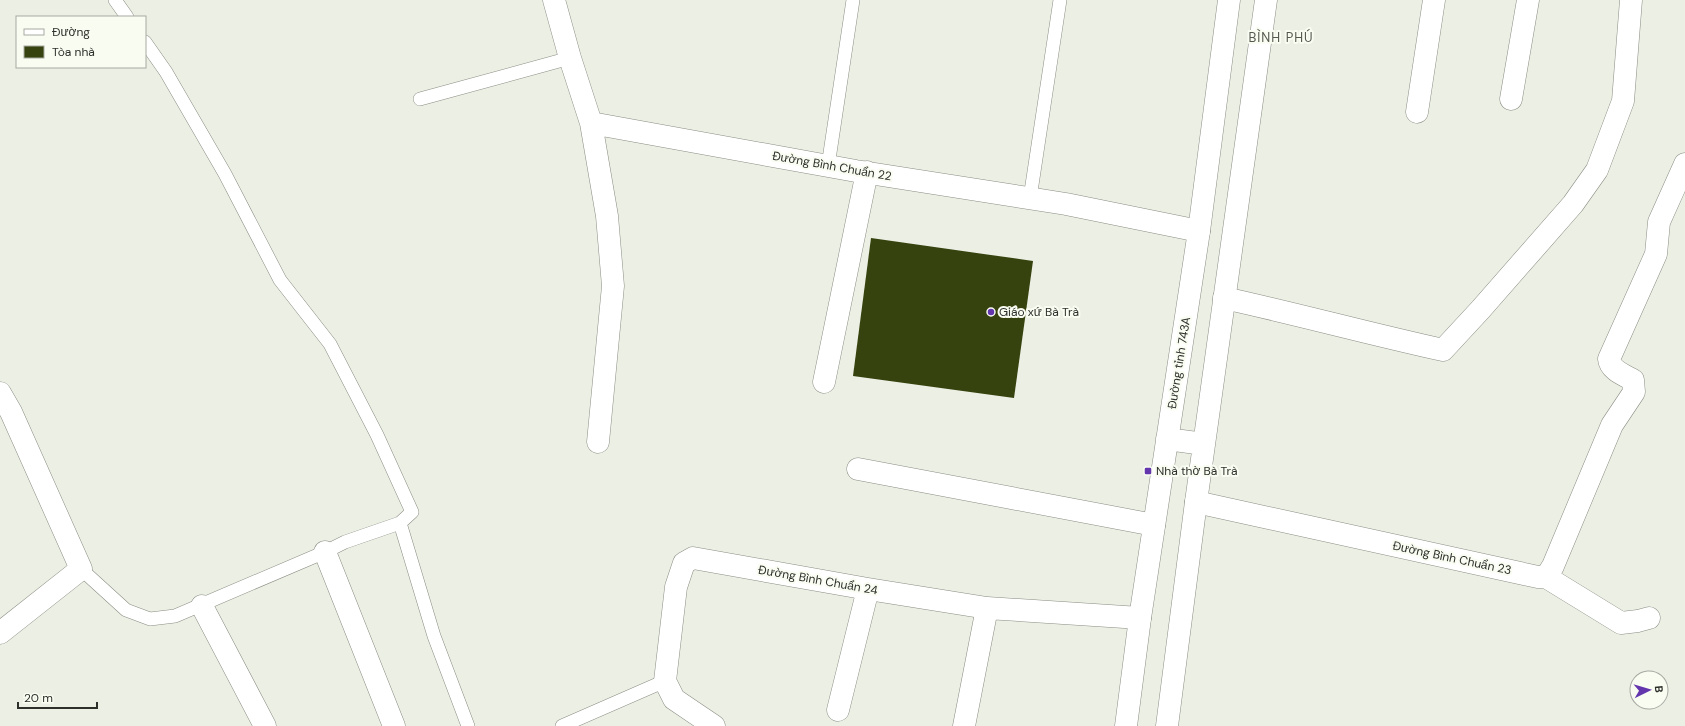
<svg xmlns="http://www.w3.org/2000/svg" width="1685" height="726" viewBox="0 0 1685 726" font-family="'DM Sans',sans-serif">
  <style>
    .building { fill: #37430e }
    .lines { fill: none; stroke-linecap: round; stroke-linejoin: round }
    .lane-casing { stroke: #8a8d83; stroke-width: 14 }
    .street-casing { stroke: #8a8d83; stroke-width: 23 }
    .secondary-casing { stroke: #8a8d83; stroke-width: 23 }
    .lane { stroke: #fff; stroke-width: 13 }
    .street { stroke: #fff; stroke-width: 22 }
    .secondary { stroke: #fff; stroke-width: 22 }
    .poi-dot { fill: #6336ae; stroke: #f9fcf1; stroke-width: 1.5 }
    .labels { text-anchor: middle; stroke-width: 4; stroke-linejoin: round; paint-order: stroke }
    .street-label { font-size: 12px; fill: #2d2f2b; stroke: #f9fcf1 }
    .poi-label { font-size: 12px; fill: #2d2f2b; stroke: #f9fcf1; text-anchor: start }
    .neighbourhood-label { font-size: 13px; letter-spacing: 1px; fill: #55584f; stroke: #f9fcf1 }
  </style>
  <rect width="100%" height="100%" fill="#ebefe4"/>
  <path class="building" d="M 871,238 L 1033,261 L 1014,398 L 853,376 Z"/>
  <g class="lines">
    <defs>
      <path id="lane" d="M 115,0 L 127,17
        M 420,99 L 570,58
        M 828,166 L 853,0
        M 1030,198 L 1060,0
        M 400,523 L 434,636 L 468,726
        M 81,569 L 126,610 L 150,619 L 175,616 L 325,552 L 345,542 L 400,523 L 412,512 L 377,435 L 330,344 L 280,280 L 225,174 L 166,72 L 145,42
        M 562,726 L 665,681"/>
      <path id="street" d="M 554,0 L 570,58 L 591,123 L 856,171 L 1066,204 L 1199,231
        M 1511,99 L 1528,0
        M 1417,112 L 1434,0
        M 591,123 L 607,216 L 613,286 L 598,442
        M 1224,298 C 1297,314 1370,334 1443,350 L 1481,309 L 1573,204 L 1597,170 L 1623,101 L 1631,0
        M 824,382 L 867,172
        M 0,393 L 11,412 L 81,569 L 0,633
        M 858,469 L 1154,525
        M 1196,502 L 1538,577 L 1546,577 L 1553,566 L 1612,425 L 1634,392 L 1633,380 C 1624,375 1610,370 1609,359 L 1656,254 L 1659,222 L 1685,164
        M 325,552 L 394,726
        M 1546,577 L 1621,623 L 1638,621 L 1649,618
        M 202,606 L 265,726
        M 838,710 L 868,589
        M 714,726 L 674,699 L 665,681 L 676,587 L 684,563 L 693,558 L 868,589 L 987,608 L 1140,618
        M 964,726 L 987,608"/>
      <path id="secondary" d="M 1167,439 L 1204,444
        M 1126,726 L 1140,618 L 1199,231 L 1229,0
        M 1167,726 L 1196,502 L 1266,0"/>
    </defs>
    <use href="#lane" class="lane-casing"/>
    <use href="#street" class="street-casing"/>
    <use href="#secondary" class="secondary-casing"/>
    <use href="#lane" class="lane"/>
    <use href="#street" class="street"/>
    <use href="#secondary" class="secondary"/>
  </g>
  <g class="poi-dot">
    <circle cx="991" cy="312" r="4"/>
    <rect x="1144" y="467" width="8" height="8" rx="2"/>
  </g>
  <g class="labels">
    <g class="street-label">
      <text transform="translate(832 166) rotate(10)" y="4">Đường Bình Chuẩn 22</text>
      <text transform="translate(1179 363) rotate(-81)" y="4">Đường tỉnh 743A</text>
      <text transform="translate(1452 558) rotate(12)" y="4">Đường Bình Chuẩn 23</text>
      <text transform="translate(818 580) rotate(10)" y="4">Đường Bình Chuẩn 24</text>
    </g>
    <g class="poi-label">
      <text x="999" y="316">Giáo xứ Bà Trà</text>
      <text x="1156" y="475">Nhà thờ Bà Trà</text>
    </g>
    <g class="neighbourhood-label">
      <text x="1281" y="42">BÌNH PHÚ</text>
    </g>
  </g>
  <rect x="16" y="16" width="130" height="52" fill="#f9fcf1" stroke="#a7aaa2"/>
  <rect x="24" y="29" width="20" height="6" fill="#ffffff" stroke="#a7aaa2"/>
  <text x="52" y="36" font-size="12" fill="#2d2f2b">Đường</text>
  <rect x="24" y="46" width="20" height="12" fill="#37430e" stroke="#a7aaa2"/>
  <text x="52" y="56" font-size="12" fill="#2d2f2b">Tòa nhà</text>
  <g transform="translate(1649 690) rotate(85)"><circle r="19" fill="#f9fcf1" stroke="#a7aaa2"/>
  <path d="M0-3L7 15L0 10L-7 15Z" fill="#6336ae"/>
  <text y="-6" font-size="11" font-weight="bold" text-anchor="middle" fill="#2d2f2b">B</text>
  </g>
  <path d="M18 702v6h79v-6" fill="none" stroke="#2d2f2b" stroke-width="2"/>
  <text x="24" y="702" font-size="12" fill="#2d2f2b" stroke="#f9fcf1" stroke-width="3" paint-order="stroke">20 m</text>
</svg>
